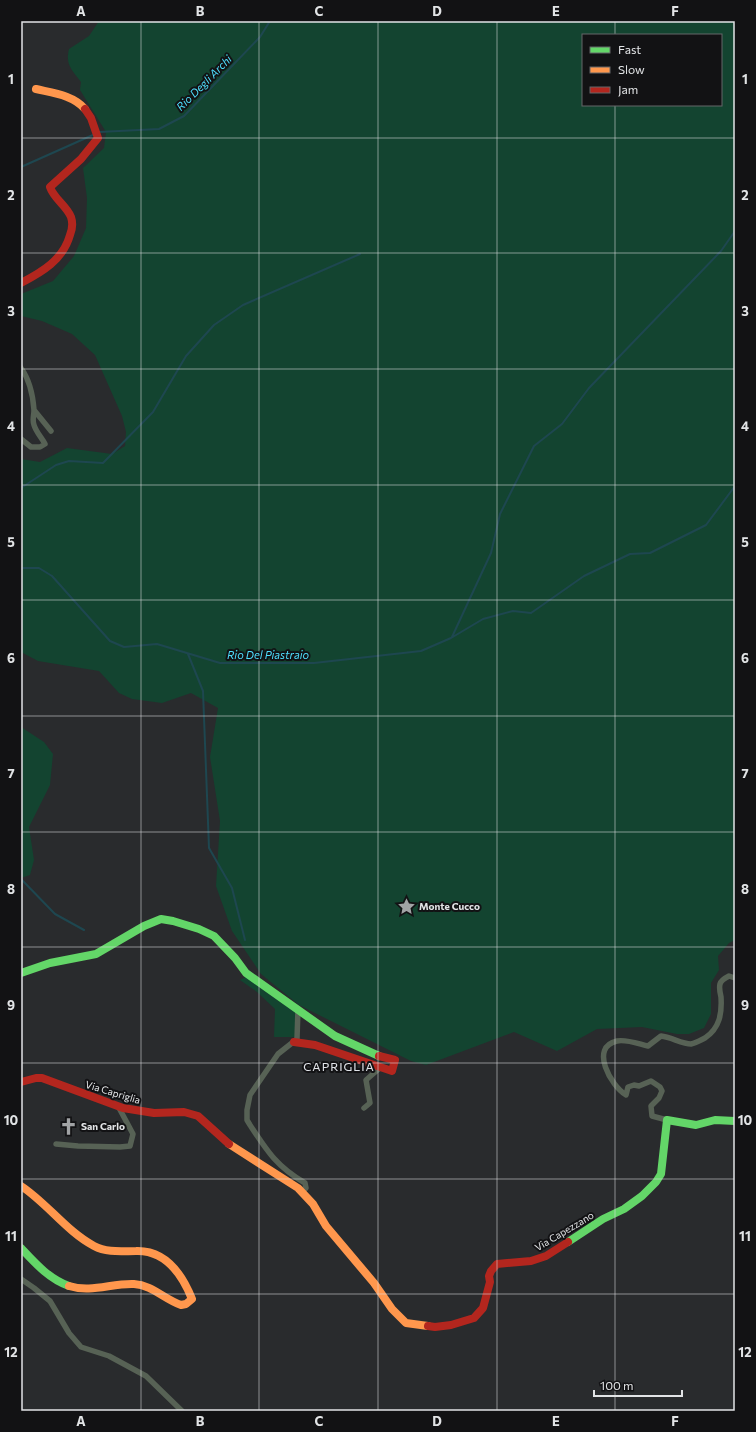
<svg xmlns="http://www.w3.org/2000/svg" width="756" height="1432" viewBox="0 0 756 1432" font-family="Commissioner,sans-serif">
  <style>
    .green { fill: #134430; fill-rule: evenodd }
    .lines { fill: none; stroke-linecap: round; stroke-linejoin: round }
    .stream { stroke: #1e4750; stroke-width: 2 }
    .street { stroke: #576255; stroke-width: 5.5 }
    .fast { stroke: #63d668; stroke-width: 8 }
    .slow { stroke: #ff974d; stroke-width: 8 }
    .jam { stroke: #b3261e; stroke-width: 8 }
    .grid { fill: none; stroke: #e2e4e6; stroke-width: 1; stroke-opacity: 0.55 }
    .labels { text-anchor: middle; stroke-width: 4; stroke-linejoin: round; paint-order: stroke }
    .poi-label { font-size: 10px; font-weight: bold; fill: #e2e4e6; stroke: #121214; text-anchor: start }
    .street-label { font-size: 10px; fill: #e2e4e6; stroke: #121214 }
    .water-label { font-size: 11px; font-style: italic; fill: #4edefd; stroke: #121214 }
    .quarter-label { font-size: 12px; letter-spacing: 1px; fill: #e1e4e9; stroke: #121214 }
    .neatline { fill: none; stroke: #e2e4e6; stroke-width: 1.5 }
    .grid-label { font-size: 13px; text-anchor: middle; font-weight: bold; fill: #e2e4e6 }
  </style>
  <rect width="100%" height="100%" fill="#292b2d"/>
  <path class="green" d="M 99,21 L 735,21 L 735,940 L 729,943 L 718,956 L 719,970 L 711,983 L 711,1014 L 704,1028 L 689,1034 L 677,1034 L 642,1027 L 597,1029 L 557,1051 L 514,1032 L 426,1065 L 411,1061 L 299,1005 L 261,974 L 232,931 L 216,886 L 220,821 L 210,757 L 218,708 L 191,693 L 162,703 L 132,699 L 119,693 L 99,671 L 38,661 L 21,652 L 21,459 L 40,462 L 67,448 L 112,454 L 125,446 L 126,432 L 122,416 L 95,355 L 72,334 L 42,321 L 21,316 L 21,294 L 53,281 L 74,256 L 86,228 L 87,198 L 83,168 L 104,148 L 106,132 L 80,90 L 81,82 C 72,70 65,65 69,49 L 89,36 ZM 583,35 L 721,35 L 721,105 L 583,105 Z
    M 21,727 L 44,742 L 53,754 L 50,785 L 29,827 L 34,860 L 30,875 L 21,878 Z
    M 248,976 L 296,1009 L 296,1037 L 274,1037 L 275,1009 L 257,992 L 240,980 Z"/>
  <g class="lines">
    <path class="stream" d="M 99,132 L 159,129 L 184,116 L 260,37 L 270,21
      M 21,167 L 95,134
      M 21,488 L 56,465 L 69,461 L 103,463 L 153,412 L 186,356 L 214,325 L 243,305 L 360,254
      M 21,568 L 39,568 L 52,576 L 110,641 L 124,647 L 157,644 L 220,663 L 314,663 L 421,651 L 451,638 L 483,619 L 513,611 L 531,613 L 584,576 L 630,554 L 650,553 L 706,525 L 735,486
      M 452,637 L 491,553 L 500,514 L 534,446 L 562,424 L 589,388 L 721,251 L 735,231
      M 188,654 L 203,691 L 209,848 L 232,888 L 245,940
      M 21,879 L 55,914 L 84,930"/>
    <path class="street" d="M 21,368 C 29,379 33,396 34,410 C 34,415 32,420 34,425 C 36,432 42,438 45,444 L 40,447 L 31,447 L 21,439
      M 34,410 L 51,431
      M 298,1009 L 297,1039 L 278,1054 L 250,1095 L 247,1110 L 247,1120 L 250,1125 C 267,1151 277,1167 305,1183 L 306,1188 L 304,1190 L 300,1189
      M 364,1108 L 370,1103 L 366,1080 L 381,1067
      M 667,1120 L 652,1116 L 651,1106 L 659,1098 L 662,1091 L 660,1087 L 651,1081 L 639,1086 L 634,1085 L 628,1087 L 626,1095 C 611,1086 589,1047 617,1041 C 626,1039 639,1044 648,1046 L 661,1036 C 671,1037 682,1044 691,1044 C 696,1043 701,1040 705,1038 C 720,1028 722,1013 721,997 C 720,993 719,988 720,984 C 721,980 725,978 729,976 L 735,978
      M 56,1144 L 78,1146 L 120,1147 L 130,1146 L 133,1134 L 118,1106
      M 21,1279 L 34,1288 L 50,1301 L 69,1333 L 81,1347 L 109,1356 L 146,1376 L 182,1411"/>
    <path class="fast" d="M 21,973 L 50,963 L 96,954 L 144,926 L 161,919 L 173,921 L 199,929 L 214,936 L 235,958 L 246,973 L 335,1036 L 379,1056
      M 568,1242 L 603,1219 L 624,1209 L 642,1196 L 656,1182 L 661,1174 L 667,1120 L 696,1125 L 715,1120 L 735,1121
      M 21,1248 C 35,1263 49,1279 69,1286"/>
    <path class="slow" d="M 36,89 C 53,93 73,95 85,109
      M 229,1144 L 298,1188 L 313,1204 L 326,1226 L 374,1283 L 392,1309 L 406,1323 L 428,1326
      M 21,1186 C 47,1203 66,1231 94,1246 C 107,1253 122,1251 136,1251 C 165,1250 182,1274 192,1299 L 186,1304 L 181,1305 C 164,1299 152,1285 134,1284 C 112,1283 91,1293 69,1286"/>
    <path class="jam" d="M 21,283 C 42,272 63,260 70,235 C 72,230 73,223 71,217 C 66,205 54,199 50,187 L 81,159 L 98,138 L 91,118 L 85,109
      M 294,1042 L 315,1045 L 392,1071 L 395,1060 L 379,1056
      M 21,1082 L 36,1078 L 42,1078 L 123,1108 L 154,1113 L 184,1112 L 198,1116 L 229,1144
      M 428,1326 L 435,1327 L 451,1325 L 474,1318 L 483,1308 L 490,1282 L 489,1276 L 491,1271 L 497,1264 L 531,1261 L 546,1256 L 568,1242"/>
  </g>
  <path class="grid" d="M 141,21 L 141,1411M 259,21 L 259,1411M 378,21 L 378,1411M 497,21 L 497,1411M 615,21 L 615,35M 615,105 L 615,1411M 21,138 L 735,138M 21,253 L 735,253M 21,369 L 735,369M 21,485 L 735,485M 21,600 L 735,600M 21,716 L 735,716M 21,832 L 735,832M 21,947 L 735,947M 21,1063 L 735,1063M 21,1179 L 735,1179M 21,1294 L 735,1294"/>
  <defs>
    <symbol id="sight-bare" viewBox="-9 -9 18 18"><path d="M0-6L1.8-2.2L6-1.7L2.9 1.2L3.7 5.4L0 3.3L-3.7 5.4L-2.9 1.2L-6-1.7L-1.8-2.2Z" fill="#a1a3a5" stroke="#121214" stroke-width="2.5" paint-order="stroke"/></symbol>
    <symbol id="church-bare" viewBox="-9 -9 18 18"><path d="M-1.2-6h2.4v3.5h3.3v2.4h-3.3V6h-2.4V-.1h-3.3v-2.4h3.3Z" fill="#a1a3a5" stroke="#121214" stroke-width="2.5" paint-order="stroke"/></symbol>
  </defs>
  <g fill-rule="evenodd">
    <use href="#sight-bare" x="394" y="894" width="25" height="25"/>
    <use href="#church-bare" x="56" y="1114" width="25" height="25"/>
  </g>
  <g class="labels">
    <g class="poi-label">
      <text x="419" y="910">Monte Cucco</text>
      <text x="81" y="1130">San Carlo</text>
    </g>
    <g class="street-label">
      <text transform="translate(113 1092) rotate(17)" y="4">Via Capriglia</text>
      <text transform="translate(564 1231) rotate(-31)" y="4">Via Capezzano</text>
    </g>
    <g class="water-label">
      <text transform="translate(204 83) rotate(-45)" y="4">Rio Degli Archi</text>
      <text x="268" y="659">Rio Del Piastraio</text>
    </g>
    <g class="quarter-label">
      <text x="339" y="1071">CAPRIGLIA</text>
    </g>
  </g>
  <rect width="756" height="1432" fill="none" stroke="#121214" stroke-width="44"/>
  <rect x="582" y="34" width="140" height="72" fill="#121214" stroke="#656668"/>
  <rect x="590" y="47" width="20" height="6" fill="#63d668" stroke="#656668"/>
  <text x="618" y="54" font-size="12" fill="#e2e4e6">Fast</text>
  <rect x="590" y="67" width="20" height="6" fill="#ff974d" stroke="#656668"/>
  <text x="618" y="74" font-size="12" fill="#e2e4e6">Slow</text>
  <rect x="590" y="87" width="20" height="6" fill="#b3261e" stroke="#656668"/>
  <text x="618" y="94" font-size="12" fill="#e2e4e6">Jam</text>
  <path d="M594 1390v6h88v-6" fill="none" stroke="#e2e4e6" stroke-width="2"/>
  <text x="600" y="1390" font-size="12" fill="#e2e4e6" stroke="#121214" stroke-width="3" paint-order="stroke">100 m</text>
  <rect x="22" y="22" width="712" height="1388" class="neatline"/>
  <g class="grid-label">
    <text x="81" y="16">A</text>
    <text x="200" y="16">B</text>
    <text x="319" y="16">C</text>
    <text x="437" y="16">D</text>
    <text x="556" y="16">E</text>
    <text x="675" y="16">F</text>
    <text x="11" y="84">1</text>
    <text x="745" y="84">1</text>
    <text x="11" y="200">2</text>
    <text x="745" y="200">2</text>
    <text x="11" y="316">3</text>
    <text x="745" y="316">3</text>
    <text x="11" y="431">4</text>
    <text x="745" y="431">4</text>
    <text x="11" y="547">5</text>
    <text x="745" y="547">5</text>
    <text x="11" y="663">6</text>
    <text x="745" y="663">6</text>
    <text x="11" y="778">7</text>
    <text x="745" y="778">7</text>
    <text x="11" y="894">8</text>
    <text x="745" y="894">8</text>
    <text x="11" y="1010">9</text>
    <text x="745" y="1010">9</text>
    <text x="11" y="1125">10</text>
    <text x="745" y="1125">10</text>
    <text x="11" y="1241">11</text>
    <text x="745" y="1241">11</text>
    <text x="11" y="1357">12</text>
    <text x="745" y="1357">12</text>
    <text x="81" y="1426">A</text>
    <text x="200" y="1426">B</text>
    <text x="319" y="1426">C</text>
    <text x="437" y="1426">D</text>
    <text x="556" y="1426">E</text>
    <text x="675" y="1426">F</text>
  </g>
</svg>
